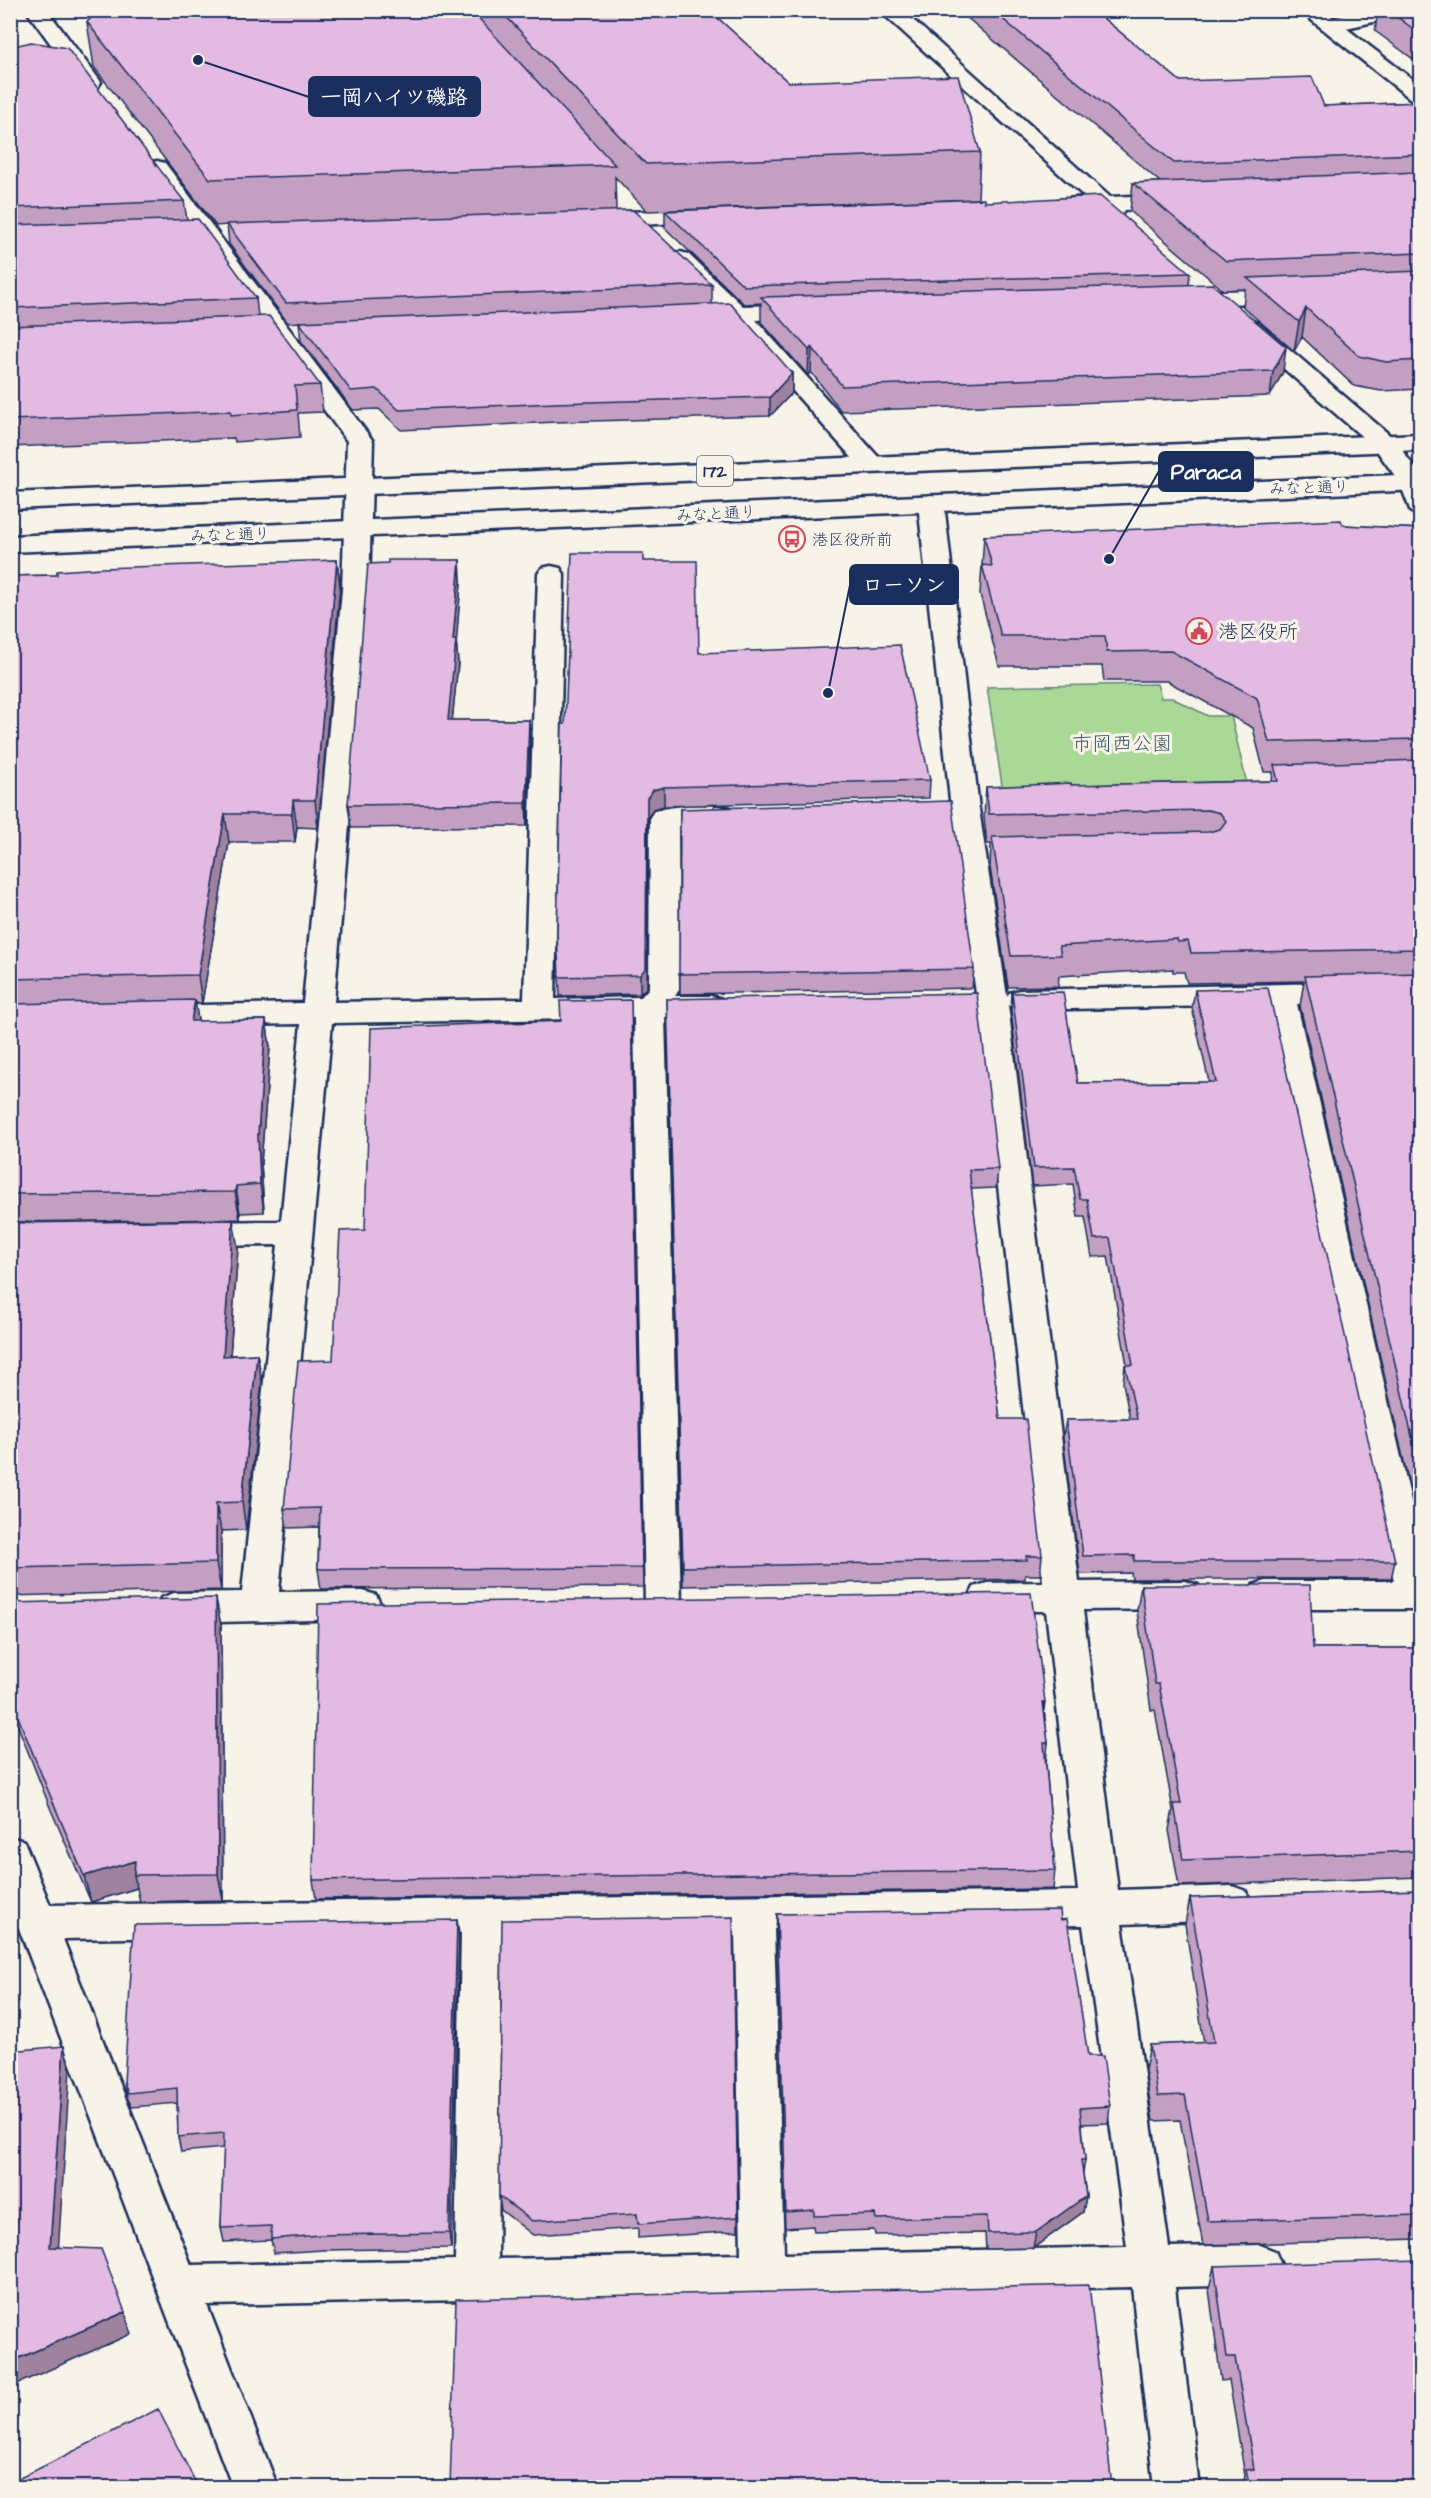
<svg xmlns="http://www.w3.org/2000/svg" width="1431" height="2498" viewBox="0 0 1431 2498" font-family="'Architects Daughter','Klee One',sans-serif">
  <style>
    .green { fill: #aad897; stroke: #62847a; stroke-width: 1.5 }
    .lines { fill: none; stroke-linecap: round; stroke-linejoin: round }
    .minor-casing { stroke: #1b2f5e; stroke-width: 5 }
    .highway-casing { stroke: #1b2f5e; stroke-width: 5 }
    .minor { fill: #f7f3e8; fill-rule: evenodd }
    .highway { fill: #f7f3e8; fill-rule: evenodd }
    .wall { fill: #c3a0c2; stroke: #1b2f5e; stroke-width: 1.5 }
    .shaded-wall { fill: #9f829e; stroke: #1b2f5e; stroke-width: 1.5 }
    .building { fill: #e3bae2; stroke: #1b2f5e; stroke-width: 1.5 }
    .labels { text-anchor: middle; stroke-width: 6; stroke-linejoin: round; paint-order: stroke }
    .far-street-label { font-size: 16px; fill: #1b2f5e; stroke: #f7f3e8 }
    .far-poi-label { font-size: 16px; fill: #1b2f5e; stroke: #f7f3e8; text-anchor: start }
    .shield { fill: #f7f3e8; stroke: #5d6a87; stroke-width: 1.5 }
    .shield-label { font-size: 18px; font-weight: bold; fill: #1b2f5e }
    .poi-label { font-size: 20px; fill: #1b2f5e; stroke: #f7f3e8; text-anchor: start }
    .park-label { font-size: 20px; fill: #3f596c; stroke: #f7f3e8 }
    .leader { fill: none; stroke: #1b2f5e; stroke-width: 2 }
    .callout-dot { fill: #1b2f5e; stroke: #f7f3e8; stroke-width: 2 }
    .callout { fill: #1b2f5e; stroke: #1b2f5e; stroke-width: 2 }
    .callout-label { font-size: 21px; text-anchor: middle; font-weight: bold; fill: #fff }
  </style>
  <rect width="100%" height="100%" fill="#f7f3e8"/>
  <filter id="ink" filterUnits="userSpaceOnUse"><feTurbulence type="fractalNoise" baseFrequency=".0167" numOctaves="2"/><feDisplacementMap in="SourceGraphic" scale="12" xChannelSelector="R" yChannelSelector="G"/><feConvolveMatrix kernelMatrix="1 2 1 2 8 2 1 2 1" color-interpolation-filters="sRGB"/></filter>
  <g filter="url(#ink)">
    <path class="green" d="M 1157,684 L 1161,698 L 1172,698 L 1208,716 L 1231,716 L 1251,801 L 1005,805 L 987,687 Z"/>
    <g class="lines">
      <defs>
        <path id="minor" d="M 26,10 L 47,10 L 101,82 L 98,87 L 90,88 L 82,87 Z
          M 879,10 L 902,10 L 1110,197 L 1176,194 L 1184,196 L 1187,201 L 1184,206 L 1176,208 L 1124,210 L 1121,216 C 1112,218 1106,217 1099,211 L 1066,212 L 1058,210 L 1055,205 L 1058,200 L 1085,197 Z
          M 1299,10 L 1323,10 L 1333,18 L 1370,10 L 1414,10 L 1411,14 L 1346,28 L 1420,85 L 1420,101 L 1412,100 Z
          M 157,161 L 165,163 L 373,441 L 369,590 L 334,1002 L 524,999 L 538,574 L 542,568 L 551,566 L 560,568 L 564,574 L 555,999 L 641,997 L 649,988 L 650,817 L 654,811 C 675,805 713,803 734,809 L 738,815 L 734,821 L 724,824 L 678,826 L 679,990 L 675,996 L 711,996 L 722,999 L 726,1006 L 722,1013 L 711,1016 L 665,1017 L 681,1603 L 676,1613 L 663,1617 L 650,1613 L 645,1603 L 634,1018 L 332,1023 L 279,1592 L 363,1591 L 376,1595 L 381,1605 L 376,1615 L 363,1619 L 174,1623 L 161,1618 L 156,1608 L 161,1598 L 174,1593 L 242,1592 L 278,1245 L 189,1246 L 177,1242 L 173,1234 L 177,1226 L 189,1222 L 281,1221 L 301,1024 L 153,1026 L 142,1023 L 138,1016 L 142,1009 L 153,1006 L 303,1003 L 342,590 L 347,441 L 146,168 L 149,163 Z
          M 711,209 L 719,211 L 722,216 L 719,221 L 598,227 L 590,225 L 587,220 L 590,215 L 598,213 Z
          M 680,252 L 688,254 L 743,306 L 807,304 L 815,306 L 819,311 L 815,316 L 756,320 L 880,459 L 884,464 L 880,469 L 871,472 L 862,469 L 731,321 L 694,322 L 686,320 L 682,315 L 686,310 L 717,307 L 668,259 L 672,254 Z
          M 1290,289 L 1298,291 L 1302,296 L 1298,301 L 1186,306 L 1178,304 L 1174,299 L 1178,294 L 1186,292 Z
          M 1251,321 L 1259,323 L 1393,438 L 1420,475 L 1420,515 L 1411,512 L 1400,483 L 1375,448 L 1243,333 L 1239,328 L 1243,323 Z
          M 931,495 L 940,498 L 944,503 L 979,809 L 1007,997 L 1009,993 L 1020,990 L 1420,981 L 1420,1001 L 1297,1004 L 1420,1540 L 1420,1609 L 1266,1609 L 1253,1605 L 1248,1595 L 1253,1585 L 1266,1581 L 1394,1581 L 1267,1005 L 1020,1010 L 1008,1005 L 1079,1582 L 1185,1581 L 1198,1585 L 1203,1595 L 1198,1605 L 1185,1609 L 1083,1610 L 1118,1890 L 1232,1886 L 1246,1891 L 1252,1903 L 1246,1915 L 1232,1920 L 1122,1924 L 1169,2247 L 1260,2245 L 1275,2251 L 1281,2265 L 1275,2279 L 1260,2285 L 1175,2287 L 1199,2488 L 1154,2488 L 1132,2287 L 207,2305 L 278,2488 L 233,2488 L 10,1905 L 10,1837 L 24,1841 L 50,1905 L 1078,1891 L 1046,1611 L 987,1611 L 974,1607 L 969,1597 L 974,1587 L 987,1583 L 1043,1582 L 977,1001 L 951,809 L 918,503 L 922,498 ZM 1083,1925 L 1127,2247 L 784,2254 L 774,1929 ZM 735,1930 L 741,2254 L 498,2259 L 501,1933 ZM 461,1933 L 455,2260 L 191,2265 L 63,1939 Z"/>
        <path id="highway" d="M 1420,434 L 1420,450 L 10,509 L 10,493 Z
          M 1420,474 L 1420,490 L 10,552 L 10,536 Z"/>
      </defs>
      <use href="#minor" class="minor-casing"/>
      <use href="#highway" class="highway-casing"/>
      <use href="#minor" class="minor"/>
      <use href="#highway" class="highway"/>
    </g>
    <path class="wall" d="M 99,10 L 709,10 L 788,82 L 980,152 L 978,199 L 647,211 L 615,177 L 616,210 L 712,285 L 712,304 L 792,373 L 792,393 L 770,416 L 556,422 L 401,430 L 379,409 L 353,410 L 301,341 L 299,322 L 288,323 L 229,244 L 227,225 L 216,226 L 94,67 L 87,22 Z
      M 958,10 L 1093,10 L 1180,81 L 1324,106 L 1420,102 L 1420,389 L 1381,391 L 1354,386 L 1302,337 L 1294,351 L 1243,307 L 1245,289 L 1223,290 L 1130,211 L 1133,183 L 1160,182 Z
      M 1378,10 L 1420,10 L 1420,64 L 1375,31 Z
      M 10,47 L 184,201 L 187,220 L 256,298 L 258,316 L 320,385 L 323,412 L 298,413 L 300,437 L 235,442 L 234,438 L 10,447 Z
      M 984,202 L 1190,273 L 1189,284 L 1283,372 L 1270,396 L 841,411 L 811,372 L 808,375 L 761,322 L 761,303 L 744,304 L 665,228 L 665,211 Z
      M 1343,525 L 1420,529 L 1420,1532 L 1300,1006 L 1304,981 L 1187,983 L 1184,972 L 1173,972 L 1173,969 L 1059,976 L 1058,986 L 1008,987 L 990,867 L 991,844 L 987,844 L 984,817 L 986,787 L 1272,781 L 1273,772 L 1264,772 L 1253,728 L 1167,681 L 1104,681 L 1102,666 L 999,666 L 980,594 L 984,536 Z
      M 337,560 L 340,586 L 318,828 L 297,827 L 295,842 L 229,842 L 202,1003 L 195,1003 L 198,1021 L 266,1020 L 270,1047 L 261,1163 L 264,1212 L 240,1213 L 240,1219 L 10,1222 L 10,576 L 57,575 Z
      M 460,560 L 461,582 L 456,640 L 458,663 L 452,720 L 529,720 L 530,743 L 527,826 L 351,828 L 348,805 L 388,563 Z
      M 643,561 L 699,653 L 930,780 L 929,798 L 664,806 L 653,809 L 648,817 L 647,987 L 640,994 L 560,996 L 557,934 L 565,724 Z
      M 680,809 L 974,969 L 972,988 L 680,994 Z
      M 1195,990 L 1395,1561 L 1391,1579 L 1132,1579 L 1131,1573 L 1080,1574 L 1063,1437 L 1066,1420 L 1130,1419 L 1123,1383 L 1125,1365 L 1127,1365 L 1108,1256 L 1092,1257 L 1085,1217 L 1078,1217 L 1073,1184 L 1032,1186 L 1011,1011 L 1012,993 L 1078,1083 L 1209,1082 L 1192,1008 Z
      M 667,999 L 998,1169 L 996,1188 L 971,1189 L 1000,1419 L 1042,1556 L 1040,1575 L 1025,1575 L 1025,1579 L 683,1586 Z
      M 631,1000 L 643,1587 L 321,1589 L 318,1569 L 319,1527 L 287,1528 L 284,1509 L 333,1360 L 365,1230 L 561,1021 Z
      M 10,1223 L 238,1248 L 230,1355 L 257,1354 L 262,1382 L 246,1530 L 221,1531 L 221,1590 L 10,1596 Z
      M 1141,1585 L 1313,1648 L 1420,1648 L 1420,1877 L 1179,1886 L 1169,1830 L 1173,1810 L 1155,1710 L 1151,1710 L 1137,1611 Z
      M 10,1603 L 221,1625 L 223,1900 L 140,1902 L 137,1888 L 91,1902 L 51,1810 L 10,1706 Z
      M 1045,1702 L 1044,1710 L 1048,1743 L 1046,1763 L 1055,1870 L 1053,1889 L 316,1899 L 313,1880 Z
      M 1420,1890 L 1420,2239 L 1203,2245 L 1180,2120 L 1153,2121 L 1145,2070 L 1150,2045 L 1204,2043 L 1185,1924 L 1190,1898 Z
      M 777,1914 L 1061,1920 L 1088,2056 L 1110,2106 L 1108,2123 L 1082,2124 L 1085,2160 L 1083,2173 L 1086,2196 L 1083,2212 L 1033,2248 L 986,2249 L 985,2233 L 875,2235 L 874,2230 L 814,2232 L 813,2226 L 785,2228 L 776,1931 Z
      M 457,1920 L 459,1935 L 451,2248 L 323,2250 L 274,2253 L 271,2240 L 224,2242 L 221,2228 L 224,2148 L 181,2152 L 178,2137 L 177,2103 L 132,2107 L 127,2097 L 124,2082 Z
      M 499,2196 L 738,2217 L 738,2231 L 638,2238 L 638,2228 L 533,2235 L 501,2210 Z
      M 1214,2266 L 1420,2487 L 1242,2487 L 1245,2476 L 1229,2380 L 1221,2381 L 1209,2289 Z"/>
    <path class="shaded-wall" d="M 1306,308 L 1302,337 L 1294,351 L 1299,322 Z
      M 812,347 L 811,372 L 808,375 L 809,350 Z
      M 1286,347 L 1283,372 L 1270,396 L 1273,371 Z
      M 792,373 L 792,393 L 770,416 L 770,397 Z
      M 337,560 L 340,586 L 318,828 L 315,800 Z
      M 460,560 L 461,582 L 456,647 L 456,640 L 458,663 L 450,742 L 448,720 L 453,640 Z
      M 529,720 L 530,743 L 527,826 L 526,803 Z
      M 664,787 L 664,806 L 653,809 L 648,817 L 647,987 L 640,994 L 640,975 L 647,798 L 653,790 Z
      M 293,800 L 297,827 L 295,842 L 292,814 Z
      M 225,814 L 229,842 L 202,1003 L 198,975 Z
      M 195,1000 L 199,1027 L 191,1021 Z
      M 266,1020 L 270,1047 L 261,1163 L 264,1212 L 260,1184 L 258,1135 Z
      M 236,1186 L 240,1213 L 240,1219 L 235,1192 Z
      M 233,1220 L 238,1248 L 228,1383 L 223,1356 Z
      M 257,1354 L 262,1382 L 246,1530 L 242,1502 Z
      M 216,1503 L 221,1531 L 221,1590 L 216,1563 Z
      M 216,1598 L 221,1625 L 223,1900 L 218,1874 Z
      M 135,1861 L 134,1875 L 137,1888 L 91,1902 L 84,1876 Z
      M 457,1920 L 459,1935 L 451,2248 L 449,2233 Z
      M 64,2046 L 70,2069 L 57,2269 L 50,2247 Z
      M 1086,2196 L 1083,2212 L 1033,2248 L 1036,2232 Z
      M 125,2312 L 131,2334 L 10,2387 L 10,2362 Z"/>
    <path class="building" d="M 99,10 L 471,10 L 615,165 L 210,179 L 87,22 Z
      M 500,10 L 709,10 L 788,82 L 958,76 L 980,152 L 646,164 Z
      M 992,10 L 1093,10 L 1180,81 L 1312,77 L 1324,106 L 1420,102 L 1420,154 L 1174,163 Z
      M 1388,10 L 1420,10 L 1420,34 Z
      M 31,42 L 67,48 L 184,201 L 10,208 L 10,47 Z
      M 1420,172 L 1420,253 L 1226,261 L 1133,183 Z
      M 1100,196 L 1190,273 L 744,286 L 665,211 L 984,199 L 984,202 Z
      M 633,210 L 712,285 L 286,303 L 227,224 Z
      M 198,219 L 256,298 L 10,308 L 10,225 Z
      M 1420,271 L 1420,360 L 1386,362 L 1359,356 L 1306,308 L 1299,322 L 1247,278 Z
      M 1212,284 L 1286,347 L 1273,371 L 842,386 L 812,347 L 809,350 L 761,297 Z
      M 730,303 L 792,373 L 770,397 L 555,403 L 399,410 L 377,389 L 351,391 L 299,322 Z
      M 269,316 L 320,385 L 295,386 L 297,410 L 231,415 L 231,411 L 10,420 L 10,326 Z
      M 1341,520 L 1343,525 L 1420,529 L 1420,739 L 1269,742 L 1257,698 L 1171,651 L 1107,652 L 1105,636 L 1001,636 L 982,565 L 992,566 L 984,536 Z
      M 572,553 L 643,553 L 643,561 L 697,561 L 699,653 L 900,645 L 930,780 L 664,787 L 653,790 L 647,798 L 646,968 L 640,975 L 559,977 L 557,934 L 562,724 L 565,724 Z
      M 337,560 L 315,800 L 293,800 L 292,814 L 225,814 L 198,975 L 10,979 L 10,576 L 57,575 L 57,571 L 102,568 Z
      M 388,560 L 460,560 L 453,640 L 456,640 L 448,720 L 529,720 L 526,803 L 348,805 L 368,564 L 388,563 Z
      M 1420,760 L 1420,949 L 1191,953 L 1188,941 L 1178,942 L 1177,939 L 1059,946 L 1061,955 L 1011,956 L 992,837 L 1208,832 L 1220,829 L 1226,821 L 1220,813 L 1208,810 L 989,814 L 986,787 L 1071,783 L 1071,785 L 1278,781 L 1274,765 Z
      M 951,801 L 974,969 L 679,974 L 680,809 Z
      M 1420,973 L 1420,1471 L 1305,976 Z
      M 1268,988 L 1395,1561 L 1134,1561 L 1134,1555 L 1083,1556 L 1066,1420 L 1137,1419 L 1125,1365 L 1133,1365 L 1110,1238 L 1094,1239 L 1087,1199 L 1080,1199 L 1074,1167 L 1034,1168 L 1012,993 L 1063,992 L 1078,1083 L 1216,1082 L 1195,990 Z
      M 977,993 L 998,1169 L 969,1170 L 1000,1419 L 1026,1419 L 1042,1556 L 1026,1556 L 1027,1560 L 683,1567 L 667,999 Z
      M 195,1000 L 191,1021 L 266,1020 L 258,1135 L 260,1184 L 236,1186 L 235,1192 L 10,1194 L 10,1004 Z
      M 631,1000 L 642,1568 L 318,1569 L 320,1508 L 284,1509 L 298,1361 L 333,1360 L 340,1231 L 365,1230 L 371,1028 L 561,1021 L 560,1001 Z
      M 233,1220 L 223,1356 L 257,1354 L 242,1502 L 216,1503 L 216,1563 L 10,1568 L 10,1223 Z
      M 1141,1585 L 1310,1585 L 1313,1648 L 1420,1648 L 1420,1851 L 1183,1860 L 1174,1804 L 1181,1804 L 1159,1684 L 1155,1684 Z
      M 1031,1593 L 1045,1702 L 1043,1702 L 1048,1743 L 1044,1743 L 1055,1870 L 313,1880 L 318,1604 Z
      M 216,1598 L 218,1874 L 134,1875 L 135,1861 L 84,1876 L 45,1783 L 10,1697 L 10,1603 Z
      M 1420,1890 L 1420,2215 L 1208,2221 L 1185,2095 L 1158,2096 L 1150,2045 L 1214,2042 L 1190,1898 Z
      M 1060,1910 L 1061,1920 L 1067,1919 L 1088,2056 L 1103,2056 L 1110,2106 L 1080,2108 L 1085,2160 L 1081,2160 L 1086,2196 L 1036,2232 L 988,2233 L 987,2216 L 876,2219 L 875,2214 L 814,2216 L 814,2210 L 786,2212 L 777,1914 Z
      M 733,1917 L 738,2217 L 638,2224 L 637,2214 L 532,2221 L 499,2196 L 502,1920 Z
      M 457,1920 L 449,2233 L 320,2235 L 271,2239 L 271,2226 L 221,2228 L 224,2133 L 178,2137 L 177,2088 L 128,2093 L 124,2082 L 134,1925 Z
      M 64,2046 L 50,2247 L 101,2249 L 125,2312 L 10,2362 L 10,2051 Z
      M 1420,2260 L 1420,2487 L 1250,2487 L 1246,2470 L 1254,2469 L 1235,2357 L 1227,2357 L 1214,2266 Z
      M 1089,2285 L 1112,2487 L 450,2487 L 456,2299 Z
      M 158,2409 L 198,2487 L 10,2487 L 10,2483 Z"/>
  </g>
  <defs>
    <symbol id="bus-ring" viewBox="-11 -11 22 22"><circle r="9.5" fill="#f7f3e8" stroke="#d1495b" stroke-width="1.5"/><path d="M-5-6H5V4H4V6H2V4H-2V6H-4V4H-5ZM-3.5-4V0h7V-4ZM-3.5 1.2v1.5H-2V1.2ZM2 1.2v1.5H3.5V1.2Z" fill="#d1495b"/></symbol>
    <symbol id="civic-ring" viewBox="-11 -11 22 22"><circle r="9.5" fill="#f7f3e8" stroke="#d1495b" stroke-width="1.5"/><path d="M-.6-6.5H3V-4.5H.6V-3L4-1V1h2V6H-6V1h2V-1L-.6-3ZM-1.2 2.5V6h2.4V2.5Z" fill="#d1495b"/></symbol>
  </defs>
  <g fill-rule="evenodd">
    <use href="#bus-ring" x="777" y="524" width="30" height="30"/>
    <use href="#civic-ring" x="1184" y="616" width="30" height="30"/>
  </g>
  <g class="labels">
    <g class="far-street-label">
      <text transform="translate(1309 487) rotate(-2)" y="6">みなと通り</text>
      <text transform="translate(716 513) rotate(-3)" y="6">みなと通り</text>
      <text transform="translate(230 534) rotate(-2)" y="6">みなと通り</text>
    </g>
    <g class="far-poi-label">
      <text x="812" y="545">港区役所前</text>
    </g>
    <rect class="shield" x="697" y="456" width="36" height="30" rx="4.5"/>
    <g class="shield-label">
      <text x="715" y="477">172</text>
    </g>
    <g class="poi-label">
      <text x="1218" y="638">港区役所</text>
    </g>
    <g class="park-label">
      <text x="1122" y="750">市岡西公園</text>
    </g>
  </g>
  <path class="leader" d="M198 60L309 97M1109 559L1159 471M828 693L850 585"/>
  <g class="callout-dot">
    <circle cx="198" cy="60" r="6"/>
    <circle cx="1109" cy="559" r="6"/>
    <circle cx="828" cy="693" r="6"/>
  </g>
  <g class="callout">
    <rect x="309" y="77" width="171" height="39" rx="6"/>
    <rect x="1159" y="452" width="94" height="39" rx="6"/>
    <rect x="850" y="565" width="108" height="39" rx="6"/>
  </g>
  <g class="callout-label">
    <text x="394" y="104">一岡ハイツ磯路</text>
    <text x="1206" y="479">Paraca</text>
    <text x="904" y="592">ローソン</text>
  </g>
  <rect width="1431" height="2498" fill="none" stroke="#f7f3e8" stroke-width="36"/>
  <rect x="18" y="18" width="1395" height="2462" fill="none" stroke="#1b2f5e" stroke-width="2" filter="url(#ink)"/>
</svg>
